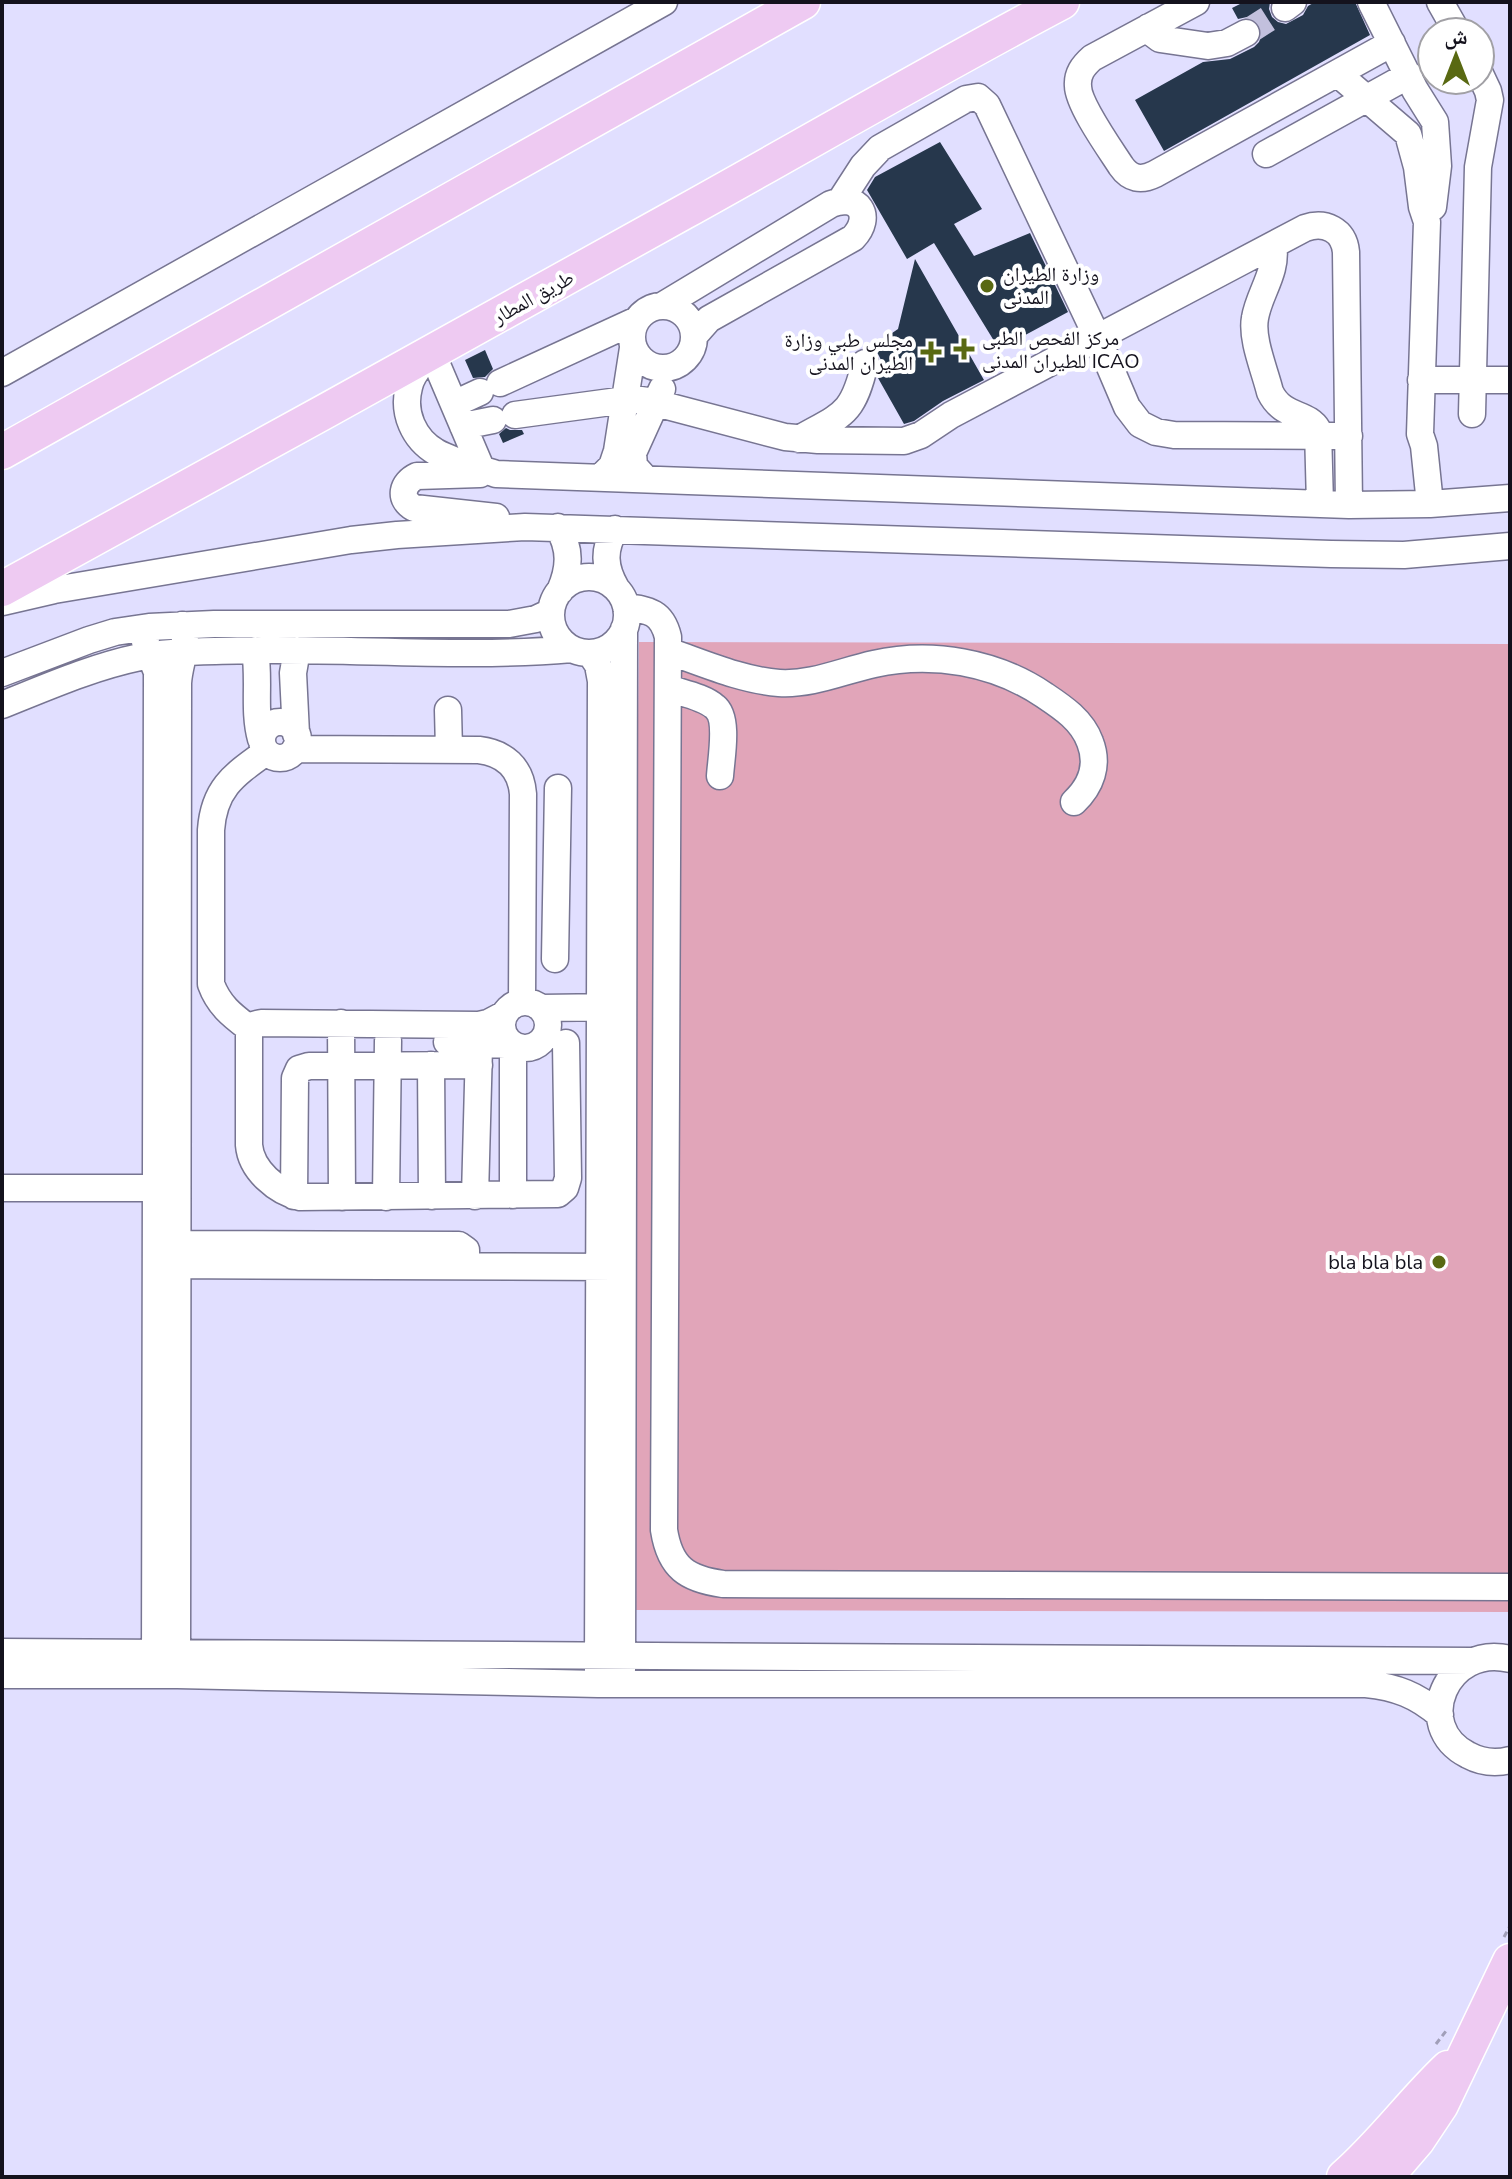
<svg xmlns="http://www.w3.org/2000/svg" width="1512" height="2179" viewBox="0 0 1512 2179" font-family="'Nunito Sans','Noto Naskh Arabic',sans-serif">
  <style>
    .green { fill: #e1a5b9 }
    .building { fill: #26374c }
    .lines { fill: none; stroke-linecap: round; stroke-linejoin: round }
    .minor-tunnel { stroke: #c2c0dd; stroke-width: 26; stroke-dasharray: 26 13; stroke-linecap: butt }
    .minor-casing { stroke: #777592; stroke-width: 29 }
    .major-casing { stroke: #fff; stroke-width: 37 }
    .path { stroke: #a19fb9; stroke-width: 3; stroke-dasharray: 6 4; stroke-linecap: butt }
    .minor { stroke: #fff; stroke-width: 26 }
    .major { stroke: #eecaf2; stroke-width: 34 }
    .poi-dot { fill: #596912; stroke: #fff; stroke-width: 3 }
    .labels { text-anchor: middle; stroke-width: 8; stroke-linejoin: round; paint-order: stroke }
    .poi-label { font-size: 20px; fill: #14121d; stroke: #fff; text-anchor: start }
    .street-label { font-size: 20px; fill: #14121d; stroke: #fff }
  </style>
  <rect width="100%" height="100%" fill="#e1dfff"/>
  <path class="green" d="M 639,642 L 1510,644 L 1510,1612 L 626,1610 Z"/>
  <path class="building" d="M 1244,2 L 1270,2 L 1269,9 L 1272,17 L 1278,22 L 1286,24 L 1303,15 L 1308,6 L 1315,2 L 1355,2 L 1370,35 L 1164,151 L 1135,100 L 1203,62 L 1230,59 L 1254,47 L 1259,42 L 1262,34 L 1260,25 L 1255,20 L 1247,17 L 1238,19 L 1232,8 Z
    M 940,142 L 982,209 L 954,224 L 974,256 L 1030,233 L 1068,312 L 999,349 L 934,243 L 907,259 L 867,190 L 875,177 Z
    M 915,259 L 984,380 L 943,401 L 914,421 L 904,424 L 878,378 L 881,360 L 877,352 L 870,348 L 898,329 Z
    M 485,350 L 493,369 L 485,377 L 473,378 L 465,360 Z
    M 506,428 L 510,430 L 522,430 L 524,434 L 503,443 L 499,434 Z"/>
  <g class="lines">
    <path class="minor-tunnel" d="M 1246,33 L 1285,8"/>
    <defs>
      <path id="minor" d="M 1196,2 L 1092,58 C 1083,66 1077,74 1078,86 C 1078,104 1110,149 1121,166 C 1130,179 1141,181 1155,174 L 1392,43
        M 1371,2 L 1415,90 L 1435,122 L 1438,166 L 1433,207
        M 1440,2 L 1457,32
        M 1285,8 L 1293,2
        M 1149,27 L 1152,33 L 1160,39 L 1208,46 L 1227,43 L 1246,33
        M 1338,74 L 1408,134 L 1417,167 L 1422,207 L 1427,222 L 1420,434 L 1424,446 L 1430,504
        M 1266,154 L 1409,75
        M 841,200 L 863,166 L 880,148 L 966,99 L 978,97 L 987,105 L 1098,339 L 1127,407 L 1140,424 L 1156,432 L 1174,435 L 1349,436
        M 1273,245 C 1278,272 1259,293 1255,318 C 1251,339 1265,371 1270,392 C 1283,419 1307,411 1318,430 L 1320,504
        M632 337a31 31 0 1 1 62 0a31 31 0 1 1-62 0Z
        M 662,306 L 831,204 C 858,193 874,216 853,238 L 709,319 L 694,336
        M 432,353 L 481,468
        M 428,355 C 421,365 411,375 409,387 C 402,413 414,439 436,452 C 454,462 476,467 496,474 L 1349,505 L 1430,504 L 1510,498
        M 2,373 L 664,2
        M 1421,380 L 1510,380
        M 500,383 L 637,320
        M 454,404 L 480,392
        M 1472,414 L 1478,167 L 1490,100 L 1488,91 L 1480,74
        M 515,415 L 633,399 L 648,401 L 785,437 L 818,440 L 904,441 L 921,435 L 951,415 L 1305,228 C 1325,221 1344,230 1346,252 L 1349,505
        M 463,426 L 493,420
        M 799,439 C 843,414 853,415 865,363
        M 480,474 L 417,476 C 402,483 398,499 414,508 L 496,517
        M 643,476 L 634,466 L 633,453 L 662,389
        M 601,477 L 612,466 L 617,451 L 633,348
        M 558,527 C 571,549 570,568 560,591
        M 615,529 C 603,550 604,567 616,588
        M551 615a38 38 0 1 1 76 0a38 38 0 1 1-76 0Z
        M 2,602 L 54,590 L 351,540 L 397,535 L 525,527 L 1331,554 L 1404,555 L 1510,546
        M 626,607 C 649,610 662,612 668,637 L 664,1530 C 670,1568 687,1579 723,1584 L 1510,1587
        M 149,627 L 145,642 L 157,672 L 155,1667
        M 255,650 C 260,680 253,710 261,739
        M 668,651 C 703,663 741,680 779,683 C 812,685 842,671 874,664 C 932,651 995,662 1044,695 C 1062,707 1082,720 1090,742 C 1099,765 1091,786 1074,802
        M 590,653 L 598,665 L 601,681 L 598,1670
        M 2,673 L 89,640 L 115,632 L 149,627 L 214,624 L 509,624 L 536,619 L 551,612
        M 668,688 C 682,693 704,697 715,707 C 729,718 721,759 720,776
        M 2,705 C 47,687 92,667 140,657 C 180,650 221,651 262,650 C 365,649 469,658 572,649
        M 448,710 L 449,750
        M262 740a18 18 0 1 1 36 0a18 18 0 1 1-36 0Z
        M 296,734 L 293,673 L 297,650
        M 295,749 L 479,750 C 504,753 521,767 523,794 L 522,1002
        M 555,959 L 558,788
        M502 1025a23 23 0 1 1 46 0a23 23 0 1 1-46 0Z
        M 541,1008 L 615,1007
        M 505,1014 L 488,1023 L 479,1025 L 261,1023 L 253,1025 L 249,1033 L 249,1145 C 251,1170 277,1192 300,1197 L 558,1194 L 565,1188 L 568,1178 L 566,1043
        M 341,1023 L 342,1197
        M 250,1029 C 233,1016 219,1006 211,984 L 211,830 C 214,788 234,775 266,752
        M 447,1042 L 513,1045 L 513,1195
        M 431,1065 L 432,1196
        M 2,1188 L 174,1188
        M 294,1196 L 295,1078 L 299,1069 L 309,1066 L 479,1065
        M 475,1196 L 479,1047
        M 386,1197 L 388,1041
        M 178,1244 L 459,1245 L 466,1250 L 466,1266
        M 162,1265 L 615,1267
        M 2,1652 L 1471,1661
        M 1510,1659 C 1447,1643 1411,1726 1468,1755 C 1481,1762 1495,1764 1510,1760
        M 622,1670 L 624,629
        M 177,1671 L 178,683 C 179,663 190,643 182,625
        M 2,1675 L 177,1675 L 598,1684 L 1366,1684 C 1396,1687 1417,1695 1440,1715"/>
      <path id="major" d="M 2,452 L 803,2
        M 2,589 C 230,464 457,339 684,212 C 810,142 935,69 1062,2
        M 1344,2177 C 1382,2144 1412,2102 1448,2068
        M 1386,2177 L 1417,2141 L 1441,2105 L 1510,1961"/>
    </defs>
    <use href="#minor" class="minor-casing"/>
    <use href="#major" class="major-casing"/>
    <path class="path" d="M 1504,1937 L 1510,1926
      M 1436,2044 L 1446,2031"/>
    <use href="#minor" class="minor"/>
    <use href="#major" class="major"/>
  </g>
  <g class="poi-dot">
    <circle cx="987" cy="286" r="8"/>
    <path d="M960 337h8v8h8v8h-8v8h-8v-8h-8v-8h8z"/>
    <path d="M927 340h8v8h8v8h-8v8h-8v-8h-8v-8h8z"/>
    <circle cx="1439" cy="1262" r="8"/>
  </g>
  <g class="labels">
    <g class="poi-label">
      <text x="1003" y="281">وزارة الطيران<tspan x="1003" dy="23">المدنى</tspan></text>
      <text x="982" y="345">مركز الفحص الطبى<tspan x="982" dy="23">للطيران المدنى ICAO</tspan></text>
      <text x="913" y="347" text-anchor="end">مجلس طبي وزارة<tspan x="913" dy="23">الطيران المدنى</tspan></text>
      <text x="1423" y="1269" text-anchor="end">bla bla bla</text>
    </g>
    <g class="street-label">
      <text transform="translate(533 297) rotate(-29)" y="7">طريق المطار</text>
    </g>
  </g>
  <rect width="1512" height="2179" fill="none" stroke="#14121d" stroke-width="8"/>
  <g transform="translate(1456 56)"><circle r="38" fill="#ffffff" stroke="#a1a0a5" stroke-width="2"/>
  <path d="M0-6L14 30L0 20L-14 30Z" fill="#596912"/>
  <text y="-12" font-size="22" font-weight="bold" text-anchor="middle" fill="#14121d">ش</text>
  </g>
</svg>
